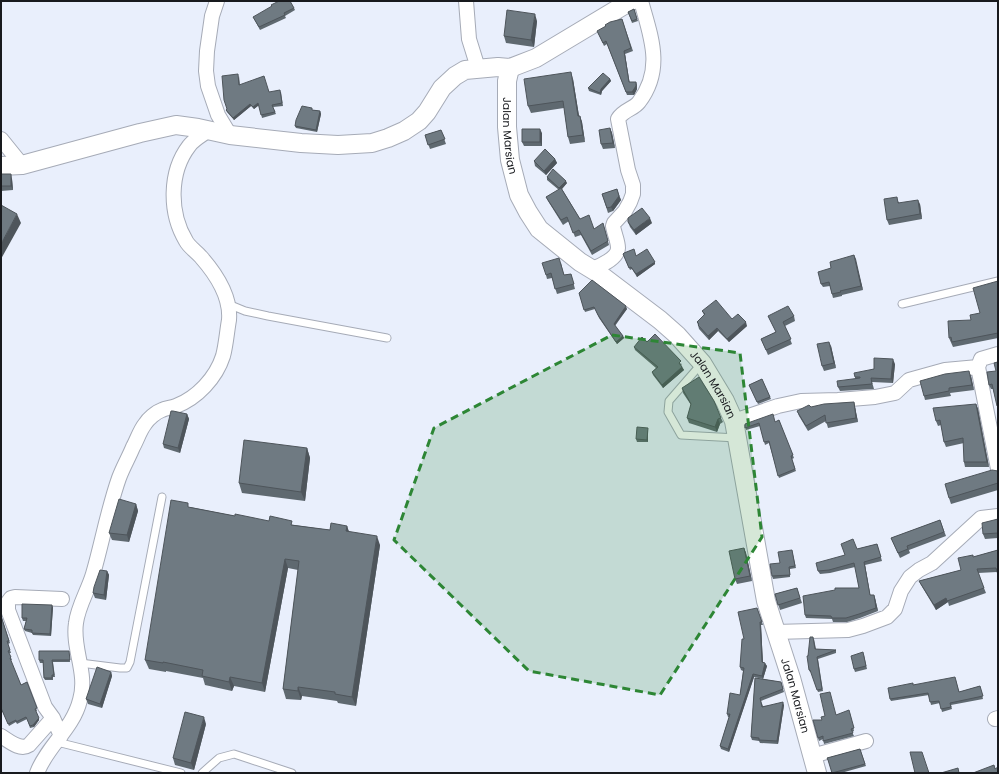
<svg xmlns="http://www.w3.org/2000/svg" width="999" height="774" viewBox="0 0 999 774" font-family="Poppins,sans-serif">
  <style>
    .lines { fill: none; stroke-linecap: round; stroke-linejoin: round }
    .service-casing { stroke: #a6abb7; stroke-width: 9 }
    .minor-casing { stroke: #a6abb7; stroke-width: 16 }
    .tertiary-casing { stroke: #a6abb7; stroke-width: 20 }
    .service { stroke: #fff; stroke-width: 7 }
    .minor { stroke: #fff; stroke-width: 14 }
    .tertiary { stroke: #fff; stroke-width: 18 }
    .wall { fill: #5f6970 }
    .shaded-wall { fill: #4e555b }
    .building { fill: #6f7a82; stroke: #4e555b }
    .marked { fill: #2d8635; fill-opacity: 0.2; stroke: #2d8635; stroke-width: 3; stroke-dasharray: 8 5; stroke-linejoin: round }
    .labels { text-anchor: middle; stroke-width: 3; stroke-linejoin: round; paint-order: stroke }
    .street-label { font-size: 11px; fill: #181a1e; stroke: #e9effc }
  </style>
  <rect width="100%" height="100%" fill="#e9effc"/>
  <g class="lines">
    <defs>
      <path id="service" d="M 228,304 L 245,311 L 268,316 L 387,338
        M 902,304 L 998,281
        M 702,363 L 669,401 L 668,412 L 681,435 L 737,438
        M 80,663 L 120,668 L 127,668 L 130,662 L 162,497
        M 57,742 L 181,773
        M 202,773 L 219,758 L 234,754 L 292,773"/>
      <path id="minor" d="M 217,1 L 212,16 L 207,51 L 206,71 L 208,86 L 218,115 L 230,135
        M 466,1 L 469,39 L 478,68
        M 1,139 L 22,165
        M 592,269 C 600,266 618,258 618,248 C 618,241 614,233 613,226 L 614,223 L 625,211 L 630,202 L 633,194 L 633,185 L 628,170 L 618,119 C 623,110 634,109 639,102 C 664,69 651,37 641,1
        M 998,354 L 981,359 L 978,367 L 998,469
        M 734,421 L 778,406 L 801,401 L 838,400 L 875,397 L 895,393 L 909,380 L 945,370 L 978,367
        M 775,632 L 848,630 L 863,626 L 887,617 L 895,609 L 901,591 L 910,577 L 919,570 L 932,563 L 981,518 L 998,516
        M 995,719 L 998,718
        M 1,736 C 9,741 20,751 29,745 L 53,718
        M 61,736 L 53,718 L 45,707 L 8,610 L 8,602 L 11,598 L 15,597 L 62,599
        M 812,756 L 866,741
        M 37,773 C 47,746 73,729 80,700 C 88,673 72,649 76,623 C 78,606 88,591 93,574 C 102,543 108,509 119,478 C 123,467 129,457 133,447 C 137,440 140,430 145,424 C 148,419 156,412 162,410 C 166,408 171,408 176,406 C 197,398 216,378 223,356 C 226,345 227,331 229,320 C 231,296 216,274 201,257 C 196,251 189,247 186,241 C 169,213 169,172 189,146 C 193,140 202,135 209,130"/>
      <g id="tertiary">
        <path id="s1" d="M 510,68 L 507,81 L 507,127 L 510,160 L 519,195 L 528,212 L 539,229 L 580,262 L 598,273 L 660,320 L 677,335 L 702,363 L 725,401 L 734,421 L 766,601 L 791,678 L 817,773"/>
        <path d="M 1,166 L 22,165 L 140,133 L 176,125 L 198,128 L 230,135 L 301,143 L 338,145 L 372,143 L 388,138 L 404,131 L 419,121 L 427,112 L 442,88 L 455,76 L 465,70 L 498,67 L 510,68 L 536,58 L 631,1"/>
      </g>
    </defs>
    <use href="#service" class="service-casing"/>
    <use href="#minor" class="minor-casing"/>
    <use href="#tertiary" class="tertiary-casing"/>
    <use href="#service" class="service"/>
    <use href="#minor" class="minor"/>
    <use href="#tertiary" class="tertiary"/>
  </g>
  <path class="wall" d="M 294,8 L 295,10 L 285,16 L 286,18 L 260,30 L 253,17 Z
    M 634,9 L 638,21 L 632,23 L 628,12 Z
    M 622,19 L 633,51 L 625,54 L 629,82 L 636,82 L 637,85 L 637,89 L 634,95 L 627,95 L 607,44 L 604,46 L 598,33 Z
    M 537,21 L 534,47 L 506,43 L 504,36 Z
    M 239,76 L 240,85 L 269,92 L 281,92 L 283,106 L 273,107 L 276,114 L 262,118 L 259,105 L 254,109 L 251,106 L 234,120 L 227,112 L 226,110 L 227,109 Z
    M 573,79 L 579,116 L 580,116 L 582,122 L 585,142 L 570,144 L 568,137 L 564,108 L 531,113 L 528,106 Z
    M 610,79 L 611,81 L 602,91 L 601,95 L 589,91 L 588,88 Z
    M 313,110 L 320,111 L 321,114 L 317,132 L 296,128 L 295,126 Z
    M 610,128 L 612,133 L 615,148 L 603,149 L 601,144 Z
    M 441,130 L 446,144 L 430,149 L 425,135 Z
    M 542,133 L 542,146 L 524,146 L 522,142 Z
    M 555,159 L 557,163 L 546,175 L 535,166 L 534,161 Z
    M 1,174 L 12,179 L 13,190 L 1,191 Z
    M 547,177 L 567,183 L 562,189 L 580,219 L 594,229 L 604,227 L 609,245 L 592,255 L 581,235 L 575,237 L 569,221 L 563,225 L 548,201 L 546,197 L 559,190 L 547,180 Z
    M 617,189 L 621,200 L 613,211 L 608,213 L 602,194 Z
    M 899,201 L 899,203 L 920,204 L 922,219 L 889,225 L 887,220 Z
    M 628,222 L 652,223 L 636,235 L 630,227 Z
    M 623,254 L 636,256 L 655,264 L 637,277 L 632,269 L 630,270 Z
    M 854,255 L 863,290 L 842,295 L 842,296 L 833,298 L 830,286 L 823,287 L 821,284 L 831,268 Z
    M 561,263 L 564,275 L 571,274 L 575,289 L 557,294 L 552,278 L 547,279 L 546,275 Z
    M 998,281 L 998,338 L 953,347 L 949,338 L 980,313 Z
    M 579,293 L 627,309 L 615,326 L 623,336 L 624,338 L 617,344 L 599,318 L 595,309 L 585,312 Z
    M 702,311 L 732,319 L 747,326 L 729,342 L 718,331 L 709,340 L 699,329 L 698,325 L 697,322 L 704,315 Z
    M 768,316 L 794,316 L 795,321 L 785,326 L 792,344 L 768,355 L 761,339 L 776,332 Z
    M 831,346 L 836,368 L 824,371 L 822,366 Z
    M 634,347 L 682,364 L 681,365 L 684,370 L 663,388 L 653,375 L 652,372 L 656,368 L 635,350 Z
    M 998,362 L 998,409 L 993,389 L 991,389 L 989,385 L 996,371 Z
    M 895,364 L 893,383 L 872,382 L 874,389 L 840,391 L 838,387 L 855,379 L 855,377 L 874,369 Z
    M 971,376 L 974,390 L 950,393 L 951,396 L 925,400 L 924,396 Z
    M 762,379 L 771,399 L 758,404 L 749,385 Z
    M 682,388 L 721,418 L 723,422 L 720,424 L 717,432 L 689,423 L 687,418 L 691,405 L 683,393 Z
    M 854,402 L 858,422 L 828,428 L 826,421 L 808,431 L 799,416 L 797,411 L 811,407 Z
    M 976,404 L 978,409 L 989,467 L 965,467 L 964,462 L 964,443 L 946,447 L 944,442 L 941,425 L 938,426 L 936,421 Z
    M 187,414 L 189,419 L 180,453 L 164,448 L 163,444 Z
    M 779,420 L 794,458 L 792,459 L 796,471 L 779,478 L 769,443 L 765,445 L 760,426 L 746,430 L 745,424 L 776,422 Z
    M 648,430 L 648,442 L 637,442 L 636,439 Z
    M 307,448 L 310,458 L 305,501 L 242,493 L 239,483 Z
    M 998,471 L 998,490 L 951,504 L 949,498 Z
    M 136,504 L 138,511 L 129,542 L 112,540 L 109,533 Z
    M 190,507 L 235,516 L 294,525 L 330,530 L 347,526 L 349,532 L 380,545 L 356,706 L 338,703 L 337,701 L 302,696 L 301,700 L 286,699 L 283,689 L 298,570 L 288,568 L 265,692 L 234,686 L 232,691 L 205,685 L 203,678 L 166,671 L 166,672 L 149,669 L 145,660 Z
    M 998,519 L 998,538 L 985,539 L 983,534 Z
    M 940,520 L 946,536 L 909,550 L 910,553 L 900,558 L 891,538 Z
    M 877,544 L 882,561 L 865,565 L 870,595 L 874,595 L 875,598 L 878,611 L 860,618 L 847,622 L 833,622 L 832,619 L 806,618 L 805,615 L 859,588 L 855,567 L 830,573 L 820,574 L 818,571 L 857,549 Z
    M 744,548 L 746,553 L 752,581 L 737,584 L 735,579 Z
    M 792,550 L 796,568 L 790,569 L 790,577 L 773,579 L 772,576 L 780,563 Z
    M 998,550 L 997,572 L 978,573 L 986,593 L 949,606 L 948,602 L 936,610 L 921,585 L 919,581 L 961,570 L 973,557 Z
    M 107,571 L 109,575 L 106,600 L 95,598 L 93,593 Z
    M 797,588 L 802,603 L 780,610 L 775,594 Z
    M 53,607 L 51,636 L 33,635 L 32,633 L 25,631 L 24,629 L 26,621 L 23,621 L 22,618 Z
    M 757,608 L 763,625 L 761,625 L 763,663 L 767,666 L 763,679 L 754,677 L 729,752 L 721,749 L 720,746 L 729,717 L 728,717 L 727,714 L 740,695 L 743,671 L 741,670 L 740,667 L 744,639 Z
    M 1,615 L 10,643 L 8,644 L 11,653 L 9,653 L 12,660 L 10,660 L 21,685 L 27,682 L 37,711 L 36,711 L 39,720 L 34,727 L 30,728 L 27,719 L 17,724 L 16,722 L 9,726 L 1,708 Z
    M 814,639 L 816,649 L 836,650 L 836,653 L 818,659 L 823,691 L 818,692 L 811,672 L 810,672 L 809,670 L 808,656 Z
    M 69,651 L 70,662 L 53,662 L 55,677 L 53,677 L 53,680 L 45,680 L 44,678 L 43,663 L 40,663 L 39,660 Z
    M 864,655 L 867,669 L 855,672 L 854,669 Z
    M 111,672 L 112,676 L 102,708 L 88,704 L 86,699 Z
    M 755,678 L 781,682 L 784,692 L 761,701 L 763,706 L 784,705 L 778,744 L 760,743 L 759,741 L 752,740 L 751,737 Z
    M 956,680 L 959,692 L 980,686 L 983,699 L 951,705 L 952,709 L 942,712 L 940,703 L 931,705 L 929,695 L 891,701 L 890,699 L 913,685 Z
    M 850,713 L 854,731 L 852,732 L 854,736 L 824,744 L 823,739 L 819,741 L 818,738 L 822,720 L 836,715 Z
    M 206,724 L 194,770 L 175,765 L 173,758 Z
    M 860,749 L 866,766 L 841,773 L 832,773 L 829,762 L 827,758 Z"/>
  <path class="shaded-wall" d="M 535,14 L 537,21 L 534,47 L 531,40 Z
    M 624,51 L 625,54 L 630,85 L 629,82 Z
    M 571,72 L 573,79 L 580,122 L 578,116 Z
    M 610,79 L 611,81 L 602,91 L 601,95 L 600,93 L 601,89 Z
    M 636,82 L 637,89 L 634,95 L 632,92 Z
    M 258,103 L 259,105 L 254,109 L 253,107 Z
    M 250,104 L 251,106 L 234,120 L 233,118 Z
    M 320,111 L 321,114 L 317,132 L 316,130 Z
    M 580,116 L 582,122 L 585,142 L 583,135 Z
    M 610,128 L 612,133 L 615,148 L 613,143 Z
    M 540,129 L 542,133 L 542,146 L 540,142 Z
    M 555,159 L 557,163 L 546,175 L 544,171 Z
    M 11,174 L 12,179 L 13,190 L 11,186 Z
    M 566,181 L 567,183 L 560,191 L 559,188 Z
    M 619,196 L 621,200 L 613,211 L 611,207 Z
    M 918,200 L 920,204 L 922,219 L 920,214 Z
    M 17,214 L 21,223 L 1,259 L 1,244 Z
    M 650,218 L 652,223 L 636,235 L 634,230 Z
    M 854,255 L 856,259 L 863,290 L 861,286 Z
    M 655,262 L 655,264 L 637,277 L 636,274 Z
    M 626,306 L 627,309 L 614,326 L 614,324 Z
    M 746,322 L 747,326 L 729,342 L 727,339 Z
    M 717,328 L 718,331 L 709,340 L 708,336 Z
    M 623,336 L 624,338 L 617,344 L 616,342 Z
    M 829,342 L 831,346 L 836,368 L 834,363 Z
    M 893,359 L 895,364 L 893,383 L 891,379 Z
    M 682,367 L 684,370 L 663,388 L 662,385 Z
    M 969,371 L 971,376 L 974,390 L 972,385 Z
    M 854,402 L 858,422 L 856,418 Z
    M 976,404 L 978,409 L 989,467 L 987,462 Z
    M 187,414 L 189,419 L 180,453 L 178,448 Z
    M 718,419 L 720,424 L 717,432 L 715,427 Z
    M 648,428 L 648,442 L 647,440 Z
    M 307,448 L 310,458 L 305,501 L 301,492 Z
    M 136,504 L 138,511 L 129,542 L 127,535 Z
    M 347,526 L 350,535 L 346,531 Z
    M 377,536 L 380,545 L 356,706 L 352,697 Z
    M 744,548 L 746,553 L 752,581 L 750,576 Z
    M 285,559 L 288,568 L 265,692 L 262,683 Z
    M 864,562 L 865,565 L 871,599 L 870,595 Z
    M 107,571 L 109,575 L 106,600 L 104,595 Z
    M 874,595 L 875,598 L 878,611 L 876,608 Z
    M 946,598 L 948,602 L 936,610 L 934,605 Z
    M 52,605 L 53,607 L 51,636 L 50,634 Z
    M 760,622 L 761,625 L 763,665 L 762,662 Z
    M 765,663 L 767,666 L 763,679 L 762,676 Z
    M 111,672 L 112,676 L 102,708 L 100,704 Z
    M 753,674 L 754,677 L 729,752 L 728,749 Z
    M 230,677 L 234,686 L 232,691 L 229,682 Z
    M 298,687 L 302,696 L 301,700 L 298,691 Z
    M 783,702 L 784,705 L 778,744 L 777,741 Z
    M 204,717 L 206,724 L 194,770 L 191,763 Z
    M 39,718 L 39,720 L 34,727 L 33,725 Z"/>
  <path class="building" d="M 279,1 L 290,1 L 294,8 L 284,13 L 285,15 L 259,27 L 253,17 L 272,6 L 271,5 Z
    M 634,9 L 637,19 L 632,21 L 628,12 Z
    M 507,10 L 535,14 L 531,40 L 504,36 Z
    M 622,19 L 631,48 L 624,51 L 629,82 L 636,82 L 636,86 L 632,92 L 626,92 L 606,41 L 603,43 L 597,31 L 606,26 L 605,25 L 610,22 Z
    M 571,72 L 578,116 L 580,116 L 583,135 L 568,137 L 563,101 L 528,106 L 524,79 Z
    M 603,73 L 610,79 L 601,89 L 600,93 L 588,88 Z
    M 238,74 L 239,85 L 264,76 L 269,92 L 280,90 L 282,103 L 272,105 L 275,112 L 261,115 L 258,103 L 253,107 L 250,104 L 233,118 L 226,110 L 227,109 L 224,100 L 222,76 Z
    M 302,106 L 312,108 L 312,110 L 320,111 L 316,130 L 295,126 L 296,120 Z
    M 610,128 L 613,143 L 601,144 L 599,130 Z
    M 522,129 L 540,129 L 540,142 L 522,142 Z
    M 441,130 L 445,139 L 428,145 L 425,135 Z
    M 545,149 L 555,159 L 544,171 L 534,161 Z
    M 553,169 L 566,181 L 559,188 L 547,177 Z
    M 1,174 L 11,174 L 11,186 L 1,186 Z
    M 561,188 L 580,219 L 589,215 L 594,229 L 603,223 L 608,241 L 591,251 L 579,230 L 573,233 L 567,217 L 561,220 L 546,197 Z
    M 617,189 L 619,196 L 611,207 L 607,208 L 602,194 Z
    M 897,197 L 898,203 L 918,200 L 920,214 L 887,220 L 884,199 Z
    M 1,205 L 17,214 L 1,244 Z
    M 642,208 L 650,218 L 634,230 L 628,222 L 628,218 Z
    M 634,249 L 636,256 L 647,249 L 655,262 L 636,274 L 631,267 L 629,268 L 623,254 L 624,253 Z
    M 854,255 L 861,286 L 840,291 L 841,292 L 832,294 L 829,282 L 821,284 L 818,272 L 831,268 L 830,262 Z
    M 559,258 L 564,275 L 571,274 L 574,284 L 555,289 L 551,273 L 546,275 L 542,263 Z
    M 592,280 L 626,306 L 614,324 L 623,336 L 616,342 L 598,315 L 594,307 L 584,310 L 579,293 Z
    M 998,281 L 998,333 L 952,342 L 951,337 L 949,338 L 948,321 L 971,320 L 970,315 L 980,313 L 973,288 Z
    M 716,300 L 732,319 L 738,314 L 746,322 L 727,339 L 717,328 L 708,336 L 698,325 L 699,324 L 697,322 L 705,314 L 702,311 Z
    M 788,306 L 794,316 L 783,322 L 791,339 L 766,350 L 761,339 L 776,332 L 768,316 Z
    M 655,334 L 681,361 L 679,363 L 682,367 L 662,385 L 652,372 L 658,367 L 634,347 L 642,337 L 647,342 Z
    M 829,342 L 834,363 L 822,366 L 817,344 Z
    M 874,358 L 893,359 L 891,379 L 871,378 L 872,384 L 838,387 L 837,381 L 860,378 L 860,377 L 855,377 L 854,373 L 874,369 Z
    M 998,362 L 998,405 L 997,406 L 992,384 L 989,385 L 987,372 L 996,371 L 994,363 Z
    M 969,371 L 972,385 L 949,388 L 949,391 L 924,396 L 920,381 L 945,374 Z
    M 699,377 L 714,401 L 721,418 L 718,419 L 715,427 L 687,418 L 691,404 L 682,388 Z
    M 762,379 L 770,397 L 757,402 L 749,385 Z
    M 854,402 L 856,418 L 826,423 L 825,415 L 806,426 L 797,411 L 809,405 L 811,407 L 824,404 Z
    M 976,404 L 987,462 L 964,462 L 963,438 L 944,442 L 940,420 L 936,421 L 933,408 Z
    M 171,411 L 173,411 L 187,414 L 178,448 L 163,444 Z
    M 773,414 L 775,422 L 779,420 L 793,455 L 791,456 L 795,469 L 778,476 L 769,441 L 764,442 L 759,423 L 745,428 L 745,424 Z
    M 637,427 L 648,428 L 647,440 L 636,439 Z
    M 244,440 L 307,448 L 301,492 L 239,483 Z
    M 992,470 L 998,471 L 998,483 L 949,498 L 945,484 Z
    M 119,499 L 136,504 L 127,535 L 109,533 Z
    M 171,500 L 188,503 L 188,507 L 235,516 L 235,514 L 269,521 L 270,516 L 292,521 L 291,525 L 330,530 L 331,523 L 347,526 L 346,531 L 377,536 L 352,697 L 335,694 L 335,692 L 298,687 L 298,691 L 283,689 L 299,561 L 285,559 L 262,683 L 230,677 L 229,682 L 202,676 L 203,670 L 163,662 L 163,663 L 145,660 Z
    M 998,519 L 998,533 L 983,534 L 982,523 Z
    M 940,520 L 944,532 L 907,546 L 908,549 L 898,553 L 891,538 Z
    M 853,539 L 857,549 L 877,544 L 881,557 L 864,562 L 870,595 L 874,595 L 876,608 L 859,614 L 846,618 L 832,618 L 831,616 L 805,615 L 803,596 L 835,590 L 835,588 L 859,588 L 854,563 L 829,570 L 818,571 L 816,563 L 845,555 L 841,544 Z
    M 744,548 L 750,576 L 735,579 L 729,551 Z
    M 792,550 L 795,566 L 789,567 L 790,575 L 772,576 L 770,564 L 780,563 L 778,552 Z
    M 998,550 L 998,575 L 996,568 L 977,569 L 984,588 L 947,601 L 946,598 L 934,605 L 919,581 L 961,570 L 958,558 L 973,555 L 973,557 Z
    M 100,570 L 107,571 L 104,595 L 93,593 L 94,587 Z
    M 797,588 L 800,598 L 778,605 L 775,594 Z
    M 22,604 L 52,605 L 50,634 L 32,633 L 32,630 L 24,629 L 27,618 L 22,618 Z
    M 757,608 L 762,622 L 760,622 L 762,662 L 765,663 L 762,676 L 753,674 L 728,749 L 720,746 L 730,714 L 727,714 L 730,693 L 740,695 L 744,668 L 740,667 L 742,639 L 744,639 L 738,612 Z
    M 1,616 L 9,641 L 7,641 L 10,650 L 8,651 L 11,657 L 10,658 L 21,685 L 27,682 L 37,708 L 35,709 L 39,718 L 33,725 L 30,726 L 26,717 L 16,722 L 16,720 L 8,724 L 1,708 Z
    M 810,637 L 813,637 L 815,649 L 836,650 L 817,657 L 822,689 L 817,690 L 810,670 L 809,670 L 807,656 L 808,656 Z
    M 39,651 L 69,651 L 70,660 L 52,660 L 54,675 L 52,675 L 52,678 L 44,678 L 43,660 L 39,660 Z
    M 863,652 L 866,666 L 854,669 L 851,656 Z
    M 97,667 L 111,672 L 100,704 L 86,699 Z
    M 955,677 L 959,692 L 980,686 L 983,696 L 950,703 L 951,707 L 941,709 L 939,701 L 930,702 L 928,693 L 890,699 L 888,688 L 913,683 L 913,685 Z
    M 755,678 L 781,682 L 783,689 L 760,698 L 762,707 L 783,702 L 777,741 L 759,740 L 759,738 L 751,737 Z
    M 830,692 L 836,715 L 849,710 L 854,728 L 851,729 L 853,733 L 823,741 L 823,736 L 818,738 L 813,720 L 822,720 L 821,717 L 825,716 L 820,694 Z
    M 185,712 L 204,717 L 191,763 L 173,758 Z
    M 860,749 L 865,764 L 832,773 L 828,760 L 827,758 Z
    M 910,752 L 922,752 L 929,773 L 915,773 Z
    M 994,765 L 995,769 L 998,767 L 998,773 L 973,773 Z
    M 958,768 L 959,773 L 941,773 Z"/>
  <path class="marked" d="M 612,335 L 740,353 L 762,537 L 660,695 L 529,671 L 394,540 L 434,428 Z"/>
  <g class="labels">
    <g class="street-label">
      <text dy="4" stroke="none"><textPath href="#s1" startOffset="68">Jalan Marsian</textPath></text>
      <text dy="4" stroke="none"><textPath href="#s1" startOffset="404">Jalan Marsian</textPath></text>
      <text dy="4" stroke="none"><textPath href="#s1" startOffset="728">Jalan Marsian</textPath></text>
    </g>
  </g>
  <rect width="999" height="774" fill="none" stroke="#181a1e" stroke-width="4"/>
</svg>
